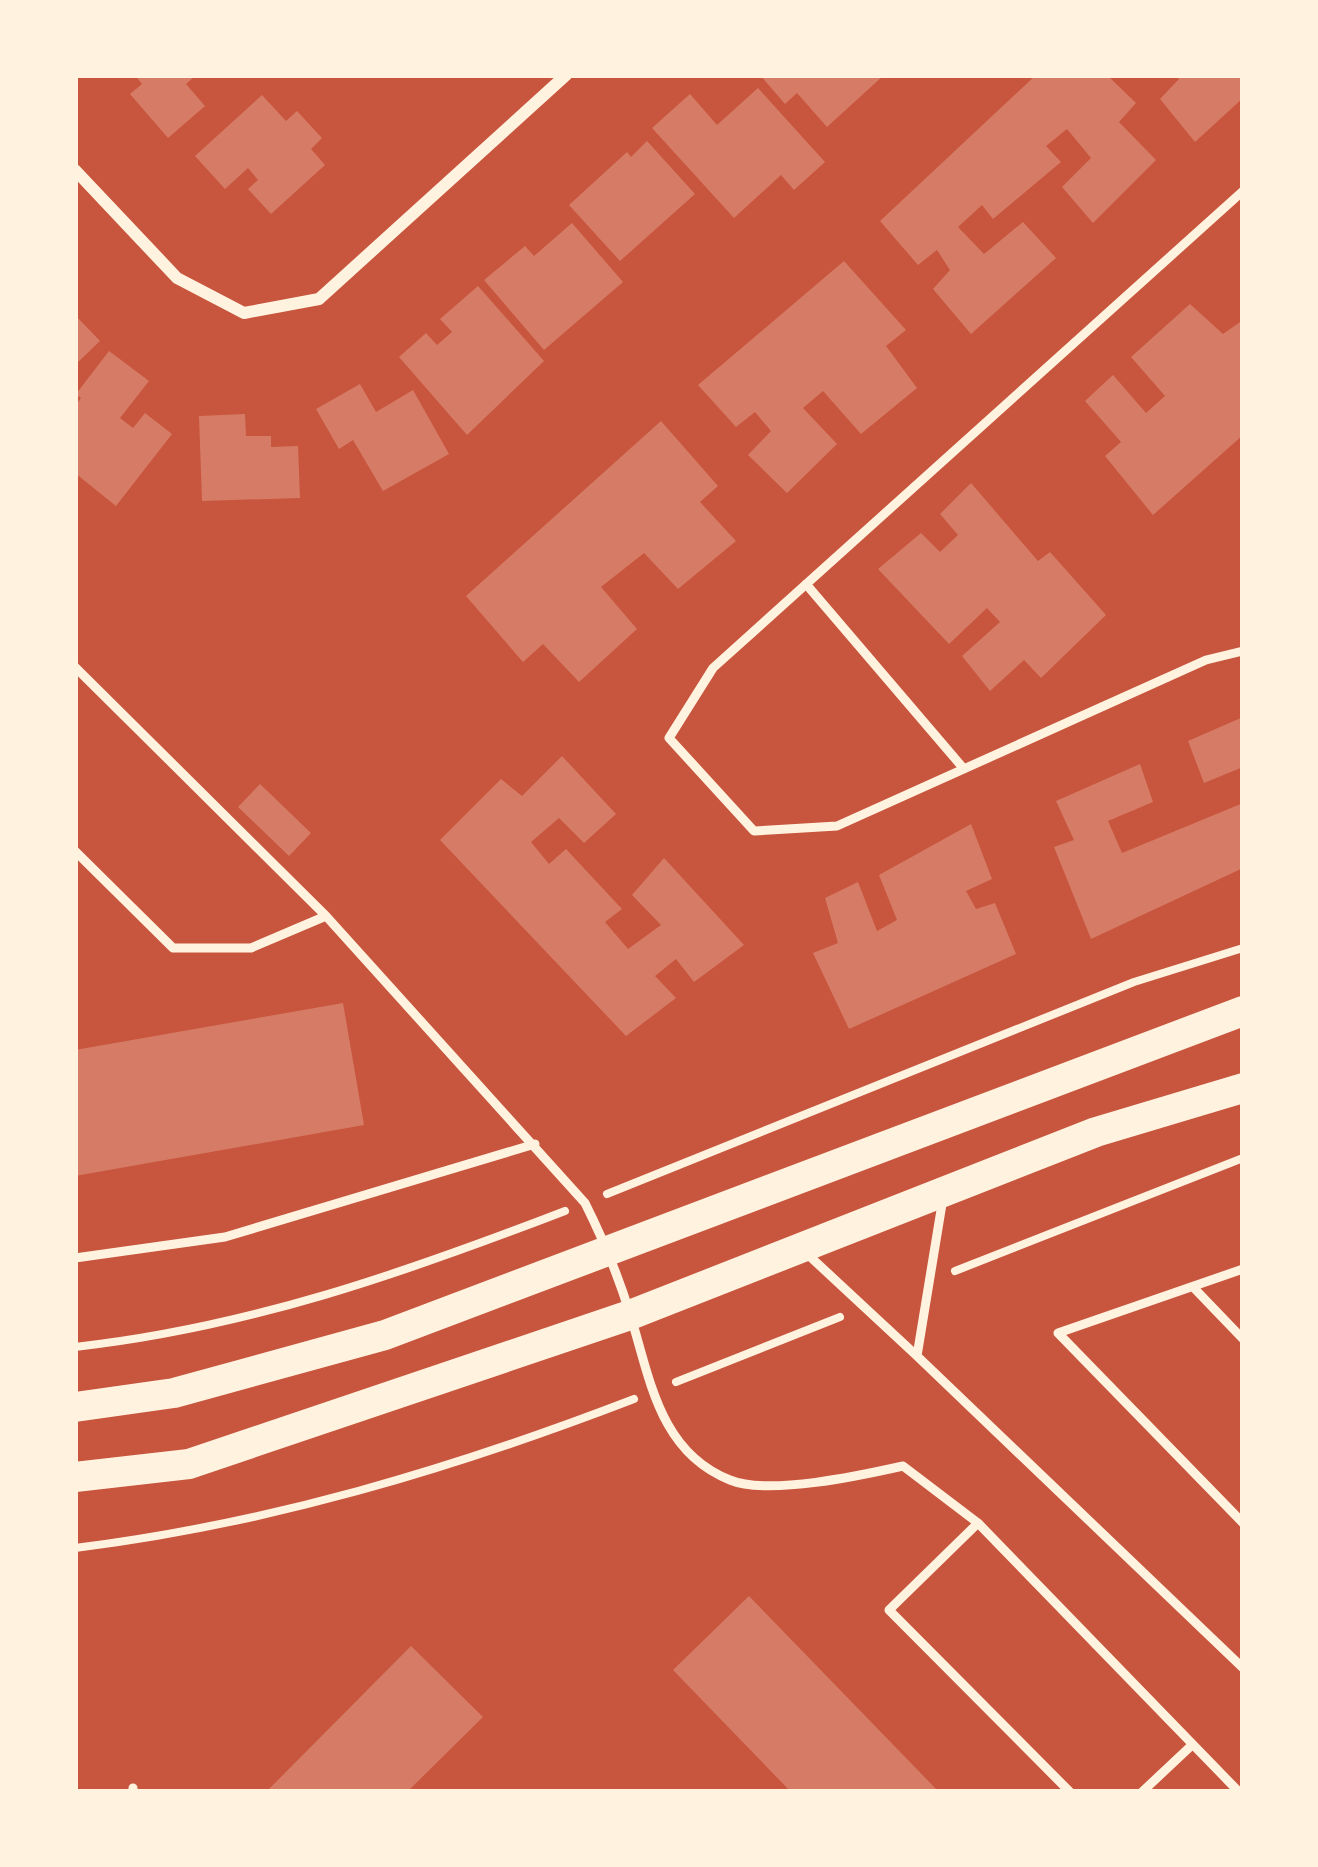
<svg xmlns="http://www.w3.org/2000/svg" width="1318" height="1867" viewBox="0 0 1318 1867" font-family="Signika,sans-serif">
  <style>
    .building { fill: #d67c66 }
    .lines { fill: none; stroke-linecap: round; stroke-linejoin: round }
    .path { stroke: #fff3e0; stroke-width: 8 }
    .service { stroke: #fff3e0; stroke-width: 9 }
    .minor { stroke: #fff3e0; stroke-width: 12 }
    .primary { stroke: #fff3e0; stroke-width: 30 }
  </style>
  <rect width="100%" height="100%" fill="#c8553d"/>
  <path class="building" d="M 135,75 L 196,75 L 186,84 L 205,106 L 168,138 L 130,94 L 142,84 Z
    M 760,75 L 884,75 L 827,127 L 797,93 L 785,104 Z
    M 1036,75 L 1107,75 L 1136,103 L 1119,122 L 1156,160 L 1093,223 L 1062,187 L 1091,158 L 1067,129 L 1046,146 L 1061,162 L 993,219 L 982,205 L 958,227 L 984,254 L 1023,222 L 1056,258 L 971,334 L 933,289 L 950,270 L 937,250 L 918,265 L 880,221 Z
    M 1175,75 L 1243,75 L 1243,98 L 1195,142 L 1160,99 L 1179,79 Z
    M 758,88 L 825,162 L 794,190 L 781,175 L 734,218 L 652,128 L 690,94 L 717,125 Z
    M 262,95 L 286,121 L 297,111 L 322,138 L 311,149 L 325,165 L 271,214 L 248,189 L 258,180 L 248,168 L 225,189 L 195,156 Z
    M 647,141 L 695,194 L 620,261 L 569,205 L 627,152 L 631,157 Z
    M 572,223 L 623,282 L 544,350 L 484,280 L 525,246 L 534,256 Z
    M 844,261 L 906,330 L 886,346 L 917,388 L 861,434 L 823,391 L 803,408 L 837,444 L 787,493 L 748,455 L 771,431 L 755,412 L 736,427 L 698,385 Z
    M 478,286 L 544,361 L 467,435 L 399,357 L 426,333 L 437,345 L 452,332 L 440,319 Z
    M 1190,304 L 1223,334 L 1243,320 L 1243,435 L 1153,515 L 1105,456 L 1121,442 L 1085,401 L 1113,375 L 1146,413 L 1165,396 L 1131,357 Z
    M 75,315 L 100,341 L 75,365 Z
    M 109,351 L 149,381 L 120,418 L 133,428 L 145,413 L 172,434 L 116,506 L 75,473 L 75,406 L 81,398 L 76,394 Z
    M 360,384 L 376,412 L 413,390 L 449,454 L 383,491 L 353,440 L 339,449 L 316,409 Z
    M 245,414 L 246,436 L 271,436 L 271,447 L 298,446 L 300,498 L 202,501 L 199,416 Z
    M 661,421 L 718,486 L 700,502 L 736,541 L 678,589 L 644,553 L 601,587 L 637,629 L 579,682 L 543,644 L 523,662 L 466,596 Z
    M 971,483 L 1038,561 L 1050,552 L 1106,615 L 1041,678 L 1024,660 L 990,691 L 962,656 L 1000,622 L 987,608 L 949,644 L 878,569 L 921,533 L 940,552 L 958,535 L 940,514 Z
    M 1243,717 L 1243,767 L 1204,783 L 1188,741 Z
    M 562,756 L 616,814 L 584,843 L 559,818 L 531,842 L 549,864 L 566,849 L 622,909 L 605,922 L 628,949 L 661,925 L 632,895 L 664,858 L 744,945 L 694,982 L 676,959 L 655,976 L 676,998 L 626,1036 L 440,840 L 501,779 L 522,796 Z
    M 1140,764 L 1153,802 L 1108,821 L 1122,853 L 1243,803 L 1243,868 L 1091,939 L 1054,847 L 1074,840 L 1056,801 Z
    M 260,784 L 311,833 L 289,856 L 238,807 Z
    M 971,824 L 992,879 L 966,891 L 976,909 L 995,903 L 1016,954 L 849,1029 L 813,953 L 838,943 L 825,898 L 858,882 L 877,931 L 897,920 L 879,875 Z
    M 343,1003 L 364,1125 L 75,1176 L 75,1050 Z
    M 749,1596 L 939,1792 L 791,1792 L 673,1670 Z
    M 411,1646 L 483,1717 L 407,1792 L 266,1792 Z"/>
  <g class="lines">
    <path class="path" d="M 607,1194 L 1134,982 L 1243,948
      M 955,1271 L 1243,1158
      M 75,1347 C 247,1328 404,1273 565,1211
      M 676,1382 L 840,1317
      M 75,1548 C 268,1524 452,1469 634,1399"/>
    <path class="service" d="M 1243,191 L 713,668 L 669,738 L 754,831 L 837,826 L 1206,660 L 1243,651
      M 806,584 L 964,769
      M 75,667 L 326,916 L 585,1203 C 603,1239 618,1275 630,1314 C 650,1378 659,1452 730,1480 C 768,1496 863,1475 903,1466 L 978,1523 L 1239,1792
      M 75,851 L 173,948 L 251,948 L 326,916
      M 804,1251 L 917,1356 L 943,1198
      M 75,1258 L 225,1237 L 535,1144
      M 1243,1269 L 1058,1333 L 1243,1523
      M 1193,1287 L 1243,1339
      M 917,1356 L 1243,1668
      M 978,1523 L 889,1610 L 1070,1792
      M 133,1792 L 133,1788
      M 1142,1792 L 1192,1745"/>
    <path class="minor" d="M 75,170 L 177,278 L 244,313 L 319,299 L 566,75"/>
    <path class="primary" d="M 75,1407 L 174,1393 L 385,1335 L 1243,1011
      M 75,1477 L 189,1464 L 630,1315 L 1096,1132 L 1243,1088"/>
  </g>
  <rect width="1318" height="1867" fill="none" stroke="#fff3e0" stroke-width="156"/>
</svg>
